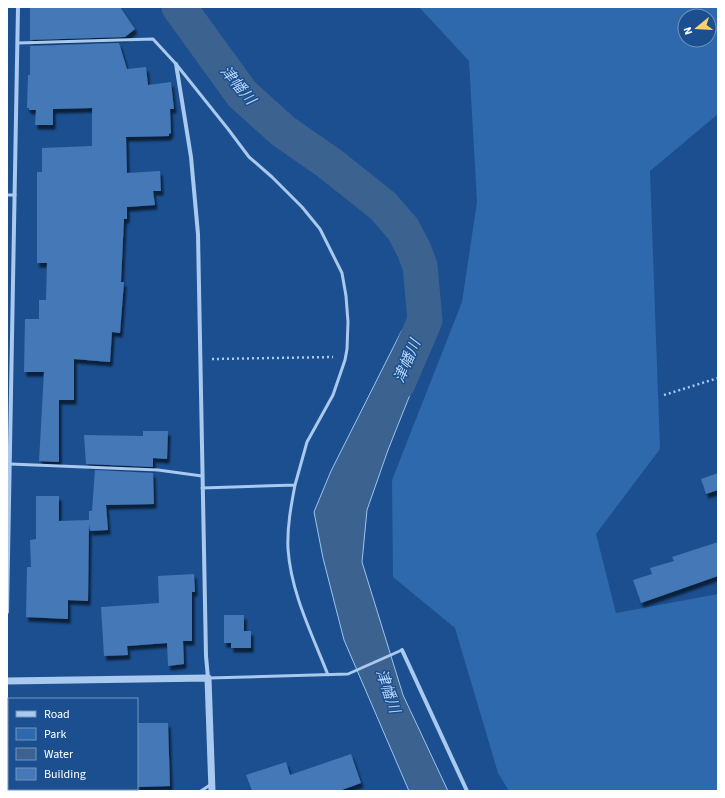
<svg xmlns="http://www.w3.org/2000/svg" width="725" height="798" viewBox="0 0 725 798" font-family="'Source Sans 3','Noto Sans JP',sans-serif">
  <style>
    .green { fill: #2e69ad; fill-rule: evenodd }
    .water { fill: #3c6290; stroke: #9cc4f0 }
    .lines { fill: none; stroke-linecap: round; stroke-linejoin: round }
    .river { stroke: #3c6290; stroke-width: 35 }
    .building { fill: #4478b7; filter: url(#shadow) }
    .path { stroke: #a9c9ee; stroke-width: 2.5; stroke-dasharray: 2 3; stroke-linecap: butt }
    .service { stroke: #a9c9ee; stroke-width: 3 }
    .minor { stroke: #a9c9ee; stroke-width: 4 }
    .tertiary { stroke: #a9c9ee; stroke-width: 7 }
    .labels { text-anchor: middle; stroke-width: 3; stroke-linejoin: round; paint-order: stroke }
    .water-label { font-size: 15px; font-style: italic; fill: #b5d3f5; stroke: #1b4f8f }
  </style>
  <defs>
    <filter id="shadow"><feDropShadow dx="2.5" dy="4.5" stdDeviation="1" flood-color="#0009"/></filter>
  </defs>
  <rect width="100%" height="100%" fill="#1b4f8f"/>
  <path class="green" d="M 419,7 L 718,7 L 718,114 L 650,171 L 660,449 L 596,534 L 616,613 L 718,594 L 718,791 L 509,791 L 498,773 L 455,628 L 393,577 L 392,480 L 462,302 L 477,202 L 469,61 ZM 685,16 L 709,16 L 709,40 L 685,40 Z"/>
  <path class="water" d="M 402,330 L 429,347 L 388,450 L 367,510 L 362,562 L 403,695 L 448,791 L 409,791 L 344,640 L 323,558 L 314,512 L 331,471 Z"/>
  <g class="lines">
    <path class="river" d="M 179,7 L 242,94 L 283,131 L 329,163 L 383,206 L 403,229 L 414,250 L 420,266 L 425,320 L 398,383"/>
  </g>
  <path class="building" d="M 30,7 L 120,7 L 135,29 L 125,37 L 30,40 Z
    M 119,43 L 127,69 L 146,67 L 148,85 L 171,82 L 174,109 L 170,109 L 171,133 L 169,134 L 169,136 L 126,137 L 127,173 L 160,171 L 161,191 L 153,191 L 155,205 L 127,207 L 127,219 L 124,219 L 121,282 L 124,282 L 120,333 L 112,332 L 110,362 L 74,359 L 74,400 L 59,400 L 59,462 L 39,461 L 44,372 L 24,372 L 25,319 L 39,319 L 39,300 L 46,300 L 47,263 L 37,263 L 37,172 L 42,172 L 42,148 L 92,146 L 92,108 L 53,109 L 53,125 L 35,125 L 36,110 L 29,110 L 29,108 L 27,108 L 28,75 L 30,75 L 30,46 Z
    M 143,431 L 168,431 L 167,459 L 153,458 L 153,467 L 86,464 L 84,435 L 143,436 Z
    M 95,470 L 153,473 L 154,504 L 106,505 L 108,530 L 90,531 L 89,524 L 88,601 L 68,600 L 68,619 L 26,617 L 27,567 L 31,567 L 30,540 L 36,539 L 36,496 L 59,496 L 59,521 L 89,520 L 89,511 L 92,511 Z
    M 718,473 L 718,490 L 706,494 L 701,479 Z
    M 718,542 L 718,576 L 641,603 L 633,580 L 652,574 L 650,568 L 674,561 L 672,557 Z
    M 194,574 L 195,592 L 192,592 L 192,641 L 183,641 L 184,664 L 168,666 L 167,643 L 127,646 L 128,655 L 104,656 L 101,607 L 159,603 L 158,576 Z
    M 224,615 L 244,615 L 244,631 L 251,631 L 251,648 L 231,648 L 231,643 L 224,643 Z
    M 137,723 L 168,723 L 170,786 L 137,787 Z
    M 351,754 L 361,783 L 339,791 L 252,791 L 246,775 L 286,762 L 290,775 Z"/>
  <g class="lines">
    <path class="path" d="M 212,359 L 333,357
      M 664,395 L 718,378"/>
    <path class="service" d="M 18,43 L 153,39 L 176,64 L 228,129 L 249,157 L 272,177 L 302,207 L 320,229 L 342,273 L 346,296 L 348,322 L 347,349 L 345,360 L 333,395 L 307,442 L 295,485
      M 7,195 L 15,195
      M 10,464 L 158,470 L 202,476
      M 202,488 L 295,485 C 291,506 287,527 288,549 C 291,593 312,634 328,675
      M 209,678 L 348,674 L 402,650
      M 201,791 L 210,785"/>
    <path class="minor" d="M 176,64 L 191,157 L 198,234 L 206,656 L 208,678
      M 7,612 L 18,7
      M 402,650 L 467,791"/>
    <path class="tertiary" d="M 7,681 L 208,678 L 212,791"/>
  </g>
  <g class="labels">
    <g class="water-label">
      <text transform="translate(238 85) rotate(50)" y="5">津幡川</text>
      <text transform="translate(407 361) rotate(-67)" y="5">津幡川</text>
      <text transform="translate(388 691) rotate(71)" y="5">津幡川</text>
    </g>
  </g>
  <rect width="725" height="798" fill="none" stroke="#ffffff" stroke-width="16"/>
  <rect x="8" y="698" width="130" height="92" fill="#1b4f8f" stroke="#7695bc"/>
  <rect x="16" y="711" width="20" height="6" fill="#a9c9ee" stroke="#7695bc"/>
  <text x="44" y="718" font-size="12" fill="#ffffff">Road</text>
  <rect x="16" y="728" width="20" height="12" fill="#2e69ad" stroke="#7695bc"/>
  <text x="44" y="738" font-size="12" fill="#ffffff">Park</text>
  <rect x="16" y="748" width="20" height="12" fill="#3c6290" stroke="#7695bc"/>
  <text x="44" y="758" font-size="12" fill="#ffffff">Water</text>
  <rect x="16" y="768" width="20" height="12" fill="#4478b7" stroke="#7695bc"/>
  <text x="44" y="778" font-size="12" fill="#ffffff">Building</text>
  <g transform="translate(697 28) rotate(252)"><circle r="19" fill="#1b4f8f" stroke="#7695bc"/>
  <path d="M0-3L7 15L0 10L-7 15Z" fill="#ffd166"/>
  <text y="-6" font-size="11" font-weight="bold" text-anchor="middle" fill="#ffffff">N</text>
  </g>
</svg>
